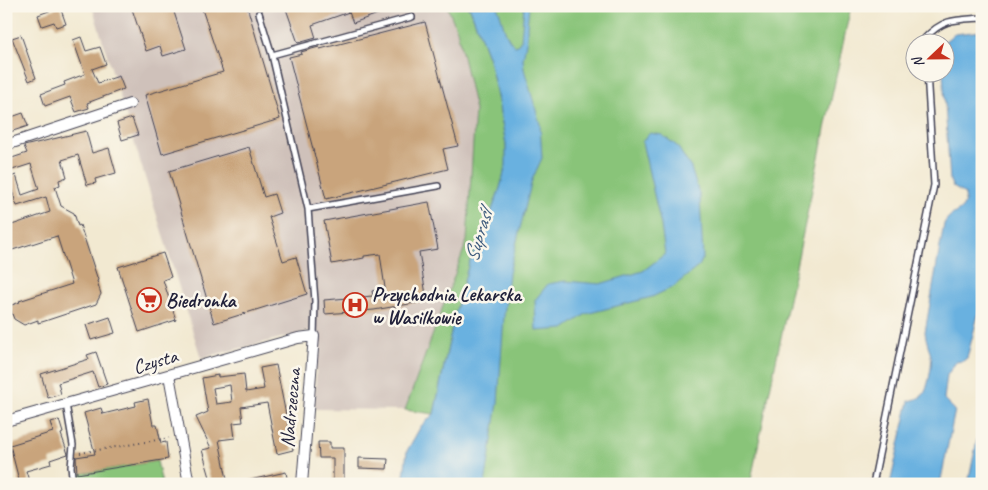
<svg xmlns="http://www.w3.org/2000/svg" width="988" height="490" viewBox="0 0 988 490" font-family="Caveat,sans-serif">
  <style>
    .industrial { fill: #cfc1ba }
    .green { fill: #89c479; stroke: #56735a }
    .water { fill: #69b1e0; stroke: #466a8e }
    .building { fill: #c9a47b; fill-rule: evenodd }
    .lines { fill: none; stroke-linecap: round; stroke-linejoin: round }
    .lane-casing { stroke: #414052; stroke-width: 8 }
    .street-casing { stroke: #414052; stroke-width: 12 }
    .path { stroke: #414052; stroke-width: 2; stroke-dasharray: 1 4; stroke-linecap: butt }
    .lane { stroke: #fff; stroke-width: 5 }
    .street { stroke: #fff; stroke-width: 10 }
    .labels { text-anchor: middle; stroke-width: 5; stroke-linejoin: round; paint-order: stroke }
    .poi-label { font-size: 20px; font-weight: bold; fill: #22223b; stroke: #fbf7ec; text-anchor: start }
    .street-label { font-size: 20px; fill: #22223b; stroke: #fbf7ec }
    .water-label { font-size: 21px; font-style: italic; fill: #3e5b7d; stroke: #fbf7ec }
  </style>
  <rect width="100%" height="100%" fill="#fbf7ec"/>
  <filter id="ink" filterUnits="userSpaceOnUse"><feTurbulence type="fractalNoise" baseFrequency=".02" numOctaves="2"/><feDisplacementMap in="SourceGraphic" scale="10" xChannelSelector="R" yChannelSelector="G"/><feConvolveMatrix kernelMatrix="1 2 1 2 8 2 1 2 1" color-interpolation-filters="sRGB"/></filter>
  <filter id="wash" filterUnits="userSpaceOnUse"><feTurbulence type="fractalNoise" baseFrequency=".0096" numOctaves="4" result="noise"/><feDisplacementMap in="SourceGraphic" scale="20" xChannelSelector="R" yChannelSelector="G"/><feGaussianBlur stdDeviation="1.12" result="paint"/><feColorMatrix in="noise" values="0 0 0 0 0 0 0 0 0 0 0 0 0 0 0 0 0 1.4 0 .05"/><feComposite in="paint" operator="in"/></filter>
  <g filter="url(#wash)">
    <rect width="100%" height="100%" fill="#f2e9d1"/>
    <path class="industrial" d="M 92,6 L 447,6 L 457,30 L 475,110 L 467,241 L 405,410 L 315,409 L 317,329 L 201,358 Z"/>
    <path class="green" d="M 447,6 L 466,6 L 470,8 L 489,59 L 496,91 L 506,144 L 507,165 L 500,188 L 485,229 L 469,263 L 454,318 L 434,414 L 405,410 L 467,241 L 475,110 L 457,30 Z
      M 484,6 L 851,6 L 750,484 L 474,484 L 504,267 L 534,150 Z
      M 157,461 L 162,484 L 80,484 L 78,474 Z"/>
    <path class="water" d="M 466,6 L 497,6 C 503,19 504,38 515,46 L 518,45 L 521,40 L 524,6 L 529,6 L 527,26 L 527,38 L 523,59 L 524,69 L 540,124 L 542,158 L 532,180 L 509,273 L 504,316 L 498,403 L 485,484 L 403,484 L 407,451 L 421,426 L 434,414 L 454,318 L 469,263 L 485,229 L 500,188 L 506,165 L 506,144 L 496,91 L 489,59 L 470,8 Z
      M 982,31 L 982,299 L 967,358 L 963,361 L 956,362 L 947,375 L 944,399 L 955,410 L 940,484 L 890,484 L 909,401 C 914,400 920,398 923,395 C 928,390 933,362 931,356 C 929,347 926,341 925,332 L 944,224 C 951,209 967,215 965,194 L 953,187 L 950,181 L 943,73 L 946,72 L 946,42 L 944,42 L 954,34 Z
      M 650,133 L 662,135 L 677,146 L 691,168 L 700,197 L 703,258 L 699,266 L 673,287 L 652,297 L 586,314 L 564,329 L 536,331 L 535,300 L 548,284 L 565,281 L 600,284 L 643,271 L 665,254 L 661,225 L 642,142 Z
      M 982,422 L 982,484 L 968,484 L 980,425 Z"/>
    <g id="blocks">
      <path class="building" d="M 131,6 L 172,6 L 186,49 L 163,56 L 160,46 L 146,51 Z
        M 201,6 L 247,6 L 280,119 L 162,154 L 145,95 L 223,72 Z
        M 285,6 L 397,6 L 397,7 L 353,23 L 349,12 L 312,25 L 316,38 L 298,43 Z
        M 60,7 L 66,24 L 56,27 L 54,22 L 42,26 L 38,15 Z
        M 425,22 L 458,146 L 443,149 L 448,169 L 326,199 L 289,57 L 302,54 L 301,52 L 319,47 L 320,49 Z
        M 21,35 L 36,78 L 29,81 L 12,38 Z
        M 81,37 L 86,51 L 100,47 L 106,64 L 92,69 L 98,83 L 119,76 L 124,89 L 87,103 L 89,108 L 76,112 L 70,97 L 45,106 L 41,94 L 65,85 L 64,82 L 85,74 L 73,40 Z
        M 23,113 L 28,126 L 10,132 L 6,119 Z
        M 132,118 L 138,135 L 122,140 L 117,123 Z
        M 86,131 L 92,153 L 109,148 L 116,173 L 95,179 L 96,183 L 87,185 L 78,155 L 62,160 L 67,177 L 59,180 L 60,185 L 55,187 L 61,206 L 74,213 L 78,226 L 80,225 L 96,274 L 98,280 L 97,281 L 101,294 L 96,304 L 45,321 L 38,323 L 38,320 L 24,325 L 14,319 L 9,306 L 20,302 L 19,301 L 72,284 L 57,236 L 6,252 L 6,227 L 50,212 L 46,197 L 17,206 L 8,178 L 16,175 L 22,195 L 39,189 L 31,164 L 6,172 L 6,160 L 27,153 L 24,146 Z
        M 249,147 L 264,197 L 274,194 L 280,213 L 269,217 L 283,261 L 296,257 L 307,294 L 214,323 L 169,171 Z
        M 429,202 L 438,249 L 419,252 L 427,301 L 374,310 L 325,314 L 324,300 L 373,296 L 372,291 L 385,288 L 380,254 L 364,256 L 364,258 L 332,264 L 324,221 Z
        M 163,253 L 171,277 L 163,280 L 176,320 L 139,332 L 118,267 Z
        M 110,317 L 115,333 L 91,340 L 86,325 Z
        M 96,352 L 107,384 L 98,387 L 93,372 L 58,383 L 61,394 L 48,398 L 41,374 L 89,359 L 87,355 Z
        M 276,365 L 293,450 L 277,454 L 267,403 L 241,407 L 243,422 L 233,423 L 235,438 L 219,440 L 228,484 L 212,484 L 202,450 L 211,448 L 196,417 L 208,412 L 202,378 L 218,375 L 218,377 L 244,374 L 246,392 L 264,389 L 260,368 ZM 230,385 L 232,402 L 216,404 L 213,388 Z
        M 148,399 L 153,425 L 157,425 L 161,443 L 166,442 L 168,459 L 77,474 L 76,457 L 95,454 L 84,413 L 101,408 L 103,414 L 136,406 L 135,402 Z
        M 59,420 L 63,433 L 61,434 L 68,454 L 50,460 L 51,464 L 26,471 L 30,484 L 20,484 L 10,445 L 53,432 L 50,422 Z
        M 318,442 L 330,442 L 330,448 L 344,448 L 344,484 L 333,484 L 333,458 L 319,458 Z
        M 359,458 L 388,459 L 387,469 L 359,468 Z
        M 286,472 L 288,484 L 251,484 L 250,480 Z"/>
    </g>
  </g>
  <g filter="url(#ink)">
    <use href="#blocks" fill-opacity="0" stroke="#414052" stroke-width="1"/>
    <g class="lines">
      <defs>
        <path id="lane" d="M 259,13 L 272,55 L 308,209 L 315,301 L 314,336
          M 926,42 L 925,38 C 944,18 956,20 982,18
          M 272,55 L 412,17
          M 308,209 L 438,186
          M 66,404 L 73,445 L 71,467 L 73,484
          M 873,484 L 934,185 L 927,72"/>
        <path id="street" d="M 6,145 L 130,104
          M 169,375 L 189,484
          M 6,421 L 298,338 L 314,336 L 302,484"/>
      </defs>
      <use href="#lane" class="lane-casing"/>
      <use href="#street" class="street-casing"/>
      <path class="path" d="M 80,453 L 169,438"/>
      <use href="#lane" class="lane"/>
      <use href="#street" class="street"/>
    </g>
  </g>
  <defs>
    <symbol id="supermarket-ring" viewBox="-11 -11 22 22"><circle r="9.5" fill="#fbf7ec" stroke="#c8321e" stroke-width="1.5"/><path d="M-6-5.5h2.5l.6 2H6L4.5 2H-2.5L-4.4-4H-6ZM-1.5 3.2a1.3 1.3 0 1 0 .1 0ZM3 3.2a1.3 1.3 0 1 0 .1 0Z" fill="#c8321e"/></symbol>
    <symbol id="hospital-ring" viewBox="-11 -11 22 22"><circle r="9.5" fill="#fbf7ec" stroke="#c8321e" stroke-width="1.5"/><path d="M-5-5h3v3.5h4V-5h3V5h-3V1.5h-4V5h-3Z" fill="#c8321e"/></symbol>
  </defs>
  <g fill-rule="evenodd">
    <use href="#supermarket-ring" x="135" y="286" width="28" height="28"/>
    <use href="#hospital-ring" x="341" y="291" width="28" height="28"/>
  </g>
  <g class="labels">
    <g class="poi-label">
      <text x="372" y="301">Przychodnia Lekarska<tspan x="372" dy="23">w Wasilkowie</tspan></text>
      <text x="166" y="307">Biedronka</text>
    </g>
    <g class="street-label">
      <text transform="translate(155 361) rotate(-16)" y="7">Czysta</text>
      <text transform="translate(290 408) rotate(-85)" y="7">Nadrzeczna</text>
    </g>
    <g class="water-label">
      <text transform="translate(478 236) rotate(-73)" y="7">Supraśl</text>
    </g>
  </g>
  <rect width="988" height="490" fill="none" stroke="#fbf7ec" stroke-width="25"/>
  <g transform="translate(930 58) rotate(248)"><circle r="24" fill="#fbf7ec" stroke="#a4a2a5"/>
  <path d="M0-4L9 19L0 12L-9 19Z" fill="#c8321e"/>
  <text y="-8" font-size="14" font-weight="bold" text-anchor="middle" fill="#22223b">N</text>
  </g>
</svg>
